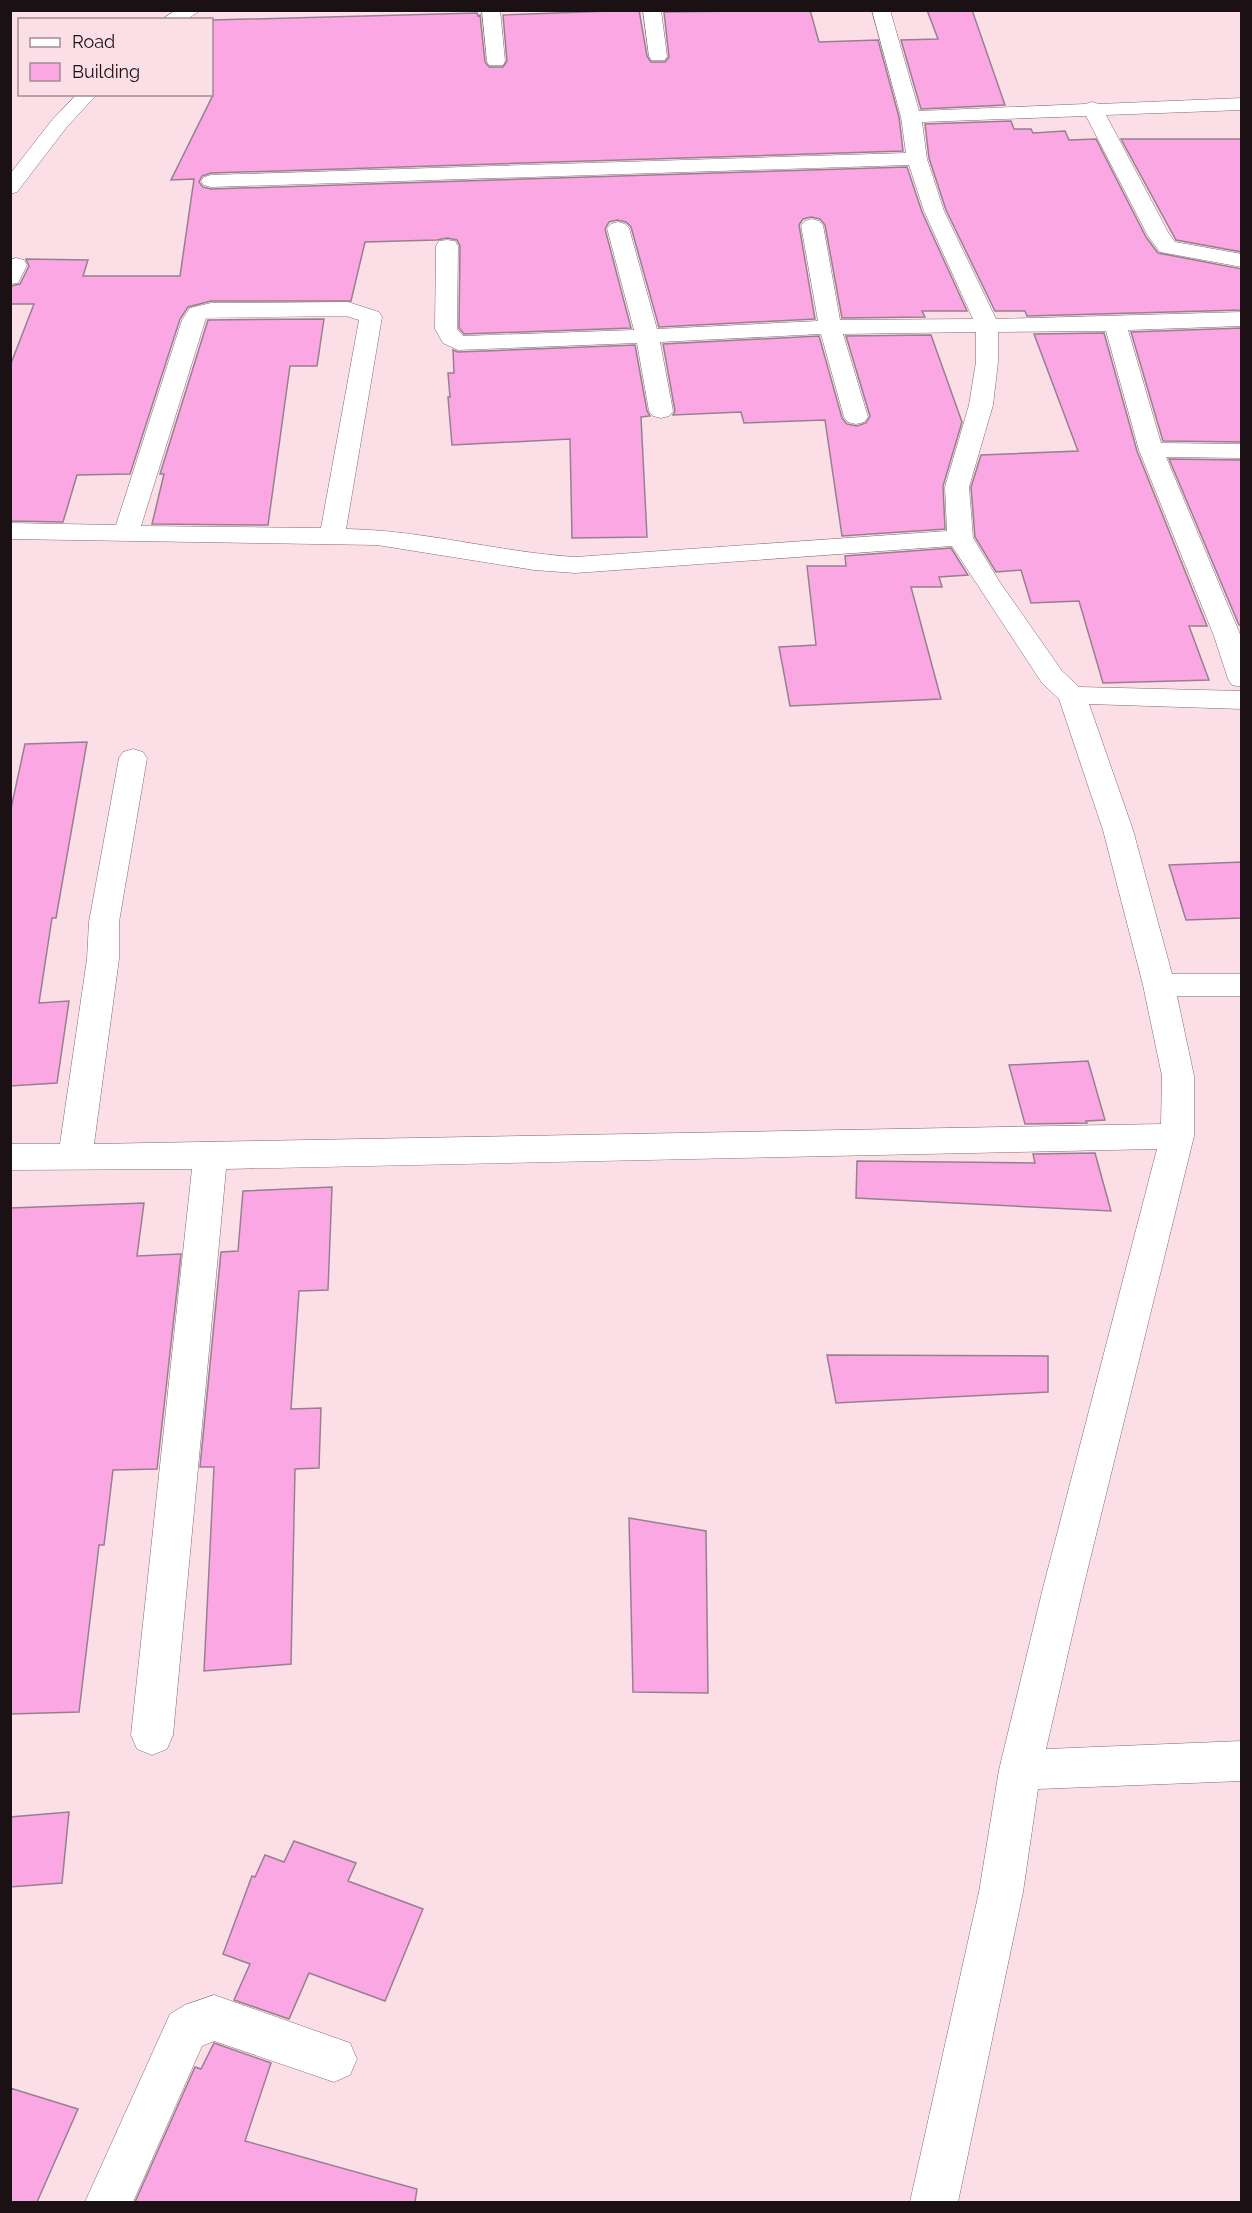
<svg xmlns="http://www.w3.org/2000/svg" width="1252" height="2213" viewBox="0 0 1252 2213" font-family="Raleway,sans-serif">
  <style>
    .building { fill: #fba7e3; stroke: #96808f; stroke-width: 1.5 }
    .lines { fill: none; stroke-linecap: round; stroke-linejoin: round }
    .minor-casing { stroke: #836971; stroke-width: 1 }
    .minor { fill: #fff; fill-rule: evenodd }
  </style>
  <rect width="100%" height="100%" fill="#fcdee7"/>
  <path class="building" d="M 639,10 L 647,56 L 651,62 L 665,62 L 669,57 L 664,12 L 810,10 L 819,42 L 878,40 L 899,117 L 903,151 L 211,173 L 202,176 L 199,182 L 203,187 L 211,189 L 907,167 L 922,212 L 967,311 L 922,311 L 925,317 L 842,318 L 825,225 L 820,219 L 811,217 L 803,219 L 799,225 L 815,319 L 659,327 L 631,227 L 626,222 L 617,220 L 609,222 L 605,229 L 631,328 L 464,334 L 459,328 L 460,246 L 457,240 L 447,238 L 437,240 L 365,242 L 351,301 L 211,301 L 188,307 L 180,319 L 130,474 L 77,475 L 63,522 L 10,521 L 10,366 L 34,304 L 10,304 L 10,286 L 20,284 L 29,266 L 26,259 L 88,260 L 83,276 L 180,276 L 194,179 L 171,180 L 212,97 L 212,20 L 477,13 L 478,16 L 480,15 L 485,62 L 489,67 L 503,67 L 507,61 L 503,15 Z
    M 927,10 L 972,10 L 1005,105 L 921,109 L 901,40 L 938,39 Z
    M 1011,121 L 1014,129 L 1031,129 L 1033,133 L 1065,131 L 1069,140 L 1096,139 L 1146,237 L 1158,253 L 1242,269 L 1242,310 L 1027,316 L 1025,311 L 995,311 L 946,210 L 929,158 L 925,124 Z
    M 1121,139 L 1242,139 L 1242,252 L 1176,240 Z
    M 324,319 L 317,366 L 290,366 L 268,525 L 152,524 L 164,474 L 160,474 L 208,320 Z
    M 1242,328 L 1242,442 L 1163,441 L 1131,332 Z
    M 1104,333 L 1137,451 L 1207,626 L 1189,626 L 1209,680 L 1103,683 L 1079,601 L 1031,603 L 1021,570 L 996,572 L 975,537 L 971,487 L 981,455 L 1078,451 L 1034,334 Z
    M 931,335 L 962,422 L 943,486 L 945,529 L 842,536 L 825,420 L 744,423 L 741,412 L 673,415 L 675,411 L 663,344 L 819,336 L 842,418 L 847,424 L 857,426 L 866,423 L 870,416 L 846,336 Z
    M 635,345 L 647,411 L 650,416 L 641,417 L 647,537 L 572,538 L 570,439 L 452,445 L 448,397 L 450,397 L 448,373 L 454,373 L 453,350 L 458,352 Z
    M 1169,459 L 1242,460 L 1242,625 L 1239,625 Z
    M 951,548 L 968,575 L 939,577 L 942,587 L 911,587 L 941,699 L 790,706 L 779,647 L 816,645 L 807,566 L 846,566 L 845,556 Z
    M 87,742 L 56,918 L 52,918 L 39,1003 L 69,1001 L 57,1083 L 10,1086 L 10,813 L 25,744 Z
    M 1242,862 L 1242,918 L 1186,920 L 1169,865 Z
    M 1088,1061 L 1105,1120 L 1086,1121 L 1087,1123 L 1025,1124 L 1009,1065 Z
    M 1095,1153 L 1111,1211 L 856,1198 L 857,1161 L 1035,1163 L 1033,1154 Z
    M 332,1187 L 328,1290 L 299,1291 L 291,1409 L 321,1408 L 319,1468 L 295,1469 L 291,1664 L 204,1671 L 214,1467 L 200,1467 L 221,1252 L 238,1251 L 243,1191 Z
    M 144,1203 L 137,1256 L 181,1254 L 157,1469 L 113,1470 L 104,1545 L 99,1545 L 79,1712 L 10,1714 L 10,1208 Z
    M 827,1355 L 1048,1356 L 1048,1392 L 836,1403 Z
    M 629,1518 L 706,1531 L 708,1693 L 633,1692 Z
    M 69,1812 L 62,1883 L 10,1887 L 10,1817 Z
    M 294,1841 L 356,1863 L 348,1881 L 423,1909 L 385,2001 L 309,1973 L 289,2019 L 234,2000 L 250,1964 L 223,1954 L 252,1876 L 255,1877 L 265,1855 L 284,1862 Z
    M 214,2043 L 271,2063 L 245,2141 L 417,2189 L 415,2202 L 135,2202 L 195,2067 L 201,2069 Z
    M 10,2088 L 78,2109 L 37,2202 L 10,2202 Z"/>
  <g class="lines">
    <defs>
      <path id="minor" d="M 176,10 L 201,10 L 186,20 L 161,20 Z
        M 482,10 L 500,10 L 505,61 L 503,65 L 489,65 L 487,61 Z
        M 643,10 L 661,10 L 667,56 L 665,60 L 651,60 L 649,56 Z
        M 872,10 L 890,10 L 919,111 L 1085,104 L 1092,102 L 1099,104 L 1242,98 L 1242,110 L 1106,115 L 1169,234 L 1175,242 L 1242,254 L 1242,267 L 1160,252 L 1148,236 L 1086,116 L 922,122 L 927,159 L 944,211 L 996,319 L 1242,312 L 1242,326 L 1128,330 L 1161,443 L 1242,444 L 1242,458 L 1166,457 L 1242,639 L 1242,687 L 1232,685 L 1228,679 L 1214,636 L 1139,450 L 1106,331 L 998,332 L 998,362 L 993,405 L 969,487 L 973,538 L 999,581 L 1062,671 L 1079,687 L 1242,691 L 1242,709 L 1089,704 L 1133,830 L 1172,974 L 1242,974 L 1242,996 L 1177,996 L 1194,1076 L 1194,1136 L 1083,1588 L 1046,1749 L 1242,1741 L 1242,1781 L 1038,1789 L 1023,1892 L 958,2202 L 910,2202 L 979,1892 L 999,1770 L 1043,1588 L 1157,1149 L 226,1169 L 173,1735 L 167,1749 L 152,1755 L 137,1749 L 131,1735 L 192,1169 L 10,1170 L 10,1144 L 60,1144 L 87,959 L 89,922 L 119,758 L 123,752 L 133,749 L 143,752 L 147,758 L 119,922 L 119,959 L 94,1144 L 1161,1124 L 1162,1076 L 1143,985 L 1103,830 L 1059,699 L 1042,683 L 952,546 L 575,573 L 534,570 L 377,545 L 10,539 L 10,523 L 116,525 L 182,320 L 190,308 L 211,303 L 348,302 L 379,312 L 382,317 L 346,529 C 423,530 498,552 575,557 L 947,531 L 945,487 L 969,405 L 976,362 L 976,332 L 843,334 L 868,417 L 864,422 L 856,424 L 848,422 L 844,417 L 821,334 L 660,342 L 673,411 L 669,416 L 661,418 L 653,416 L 649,411 L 637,343 L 458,350 L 443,343 L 435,329 L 436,246 L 439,241 L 447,240 L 455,241 L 458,246 L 457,329 L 463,336 L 634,330 L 607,228 L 611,224 L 618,222 L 625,224 L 629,228 L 657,329 L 818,321 L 801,225 L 805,221 L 812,219 L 819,221 L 823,225 L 840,320 L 973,319 L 924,211 L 909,165 L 211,187 L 204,185 L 201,181 L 204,177 L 211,175 L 906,153 L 901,117 ZM 346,316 L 359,320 L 321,528 L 141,526 L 206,318 Z
        M 77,94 L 97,94 L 66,128 L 17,192 L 10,194 L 10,174 L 52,120 Z
        M 16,258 L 24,260 L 27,265 L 18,283 L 10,284 L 10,260 Z
        M 214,1995 L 350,2043 L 357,2059 L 350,2075 L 334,2082 L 214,2041 L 202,2046 L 133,2202 L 85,2202 L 170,2014 L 185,2005 Z"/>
    </defs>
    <use href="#minor" class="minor-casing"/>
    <use href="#minor" class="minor"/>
  </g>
  <rect width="1252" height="2213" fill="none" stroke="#1b1114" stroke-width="24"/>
  <rect x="18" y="18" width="195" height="78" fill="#fcdee7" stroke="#a28c93" stroke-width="1.5"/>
  <rect x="30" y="38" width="30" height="9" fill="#ffffff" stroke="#a28c93" stroke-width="1.5"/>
  <text x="72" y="48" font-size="18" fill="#1b1114">Road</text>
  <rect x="30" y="63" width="30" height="18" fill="#fba7e3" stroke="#a28c93" stroke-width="1.5"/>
  <text x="72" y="78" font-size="18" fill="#1b1114">Building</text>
</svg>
